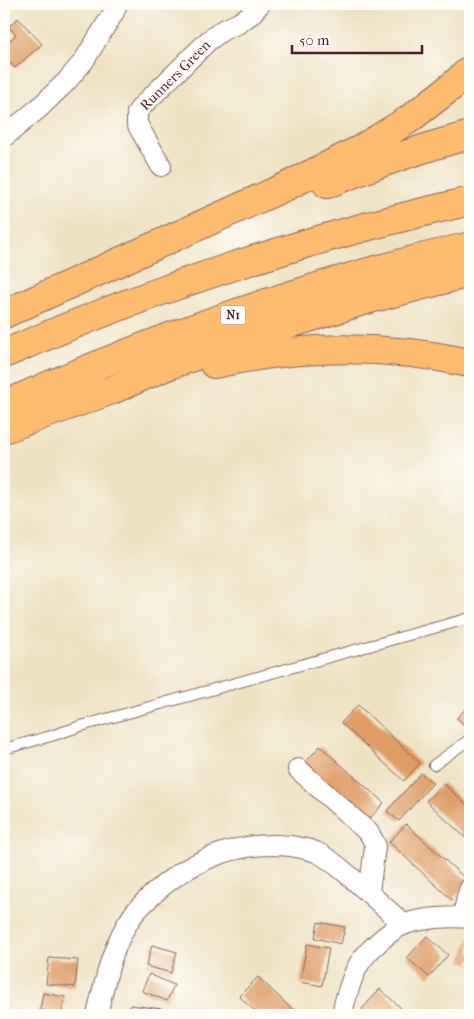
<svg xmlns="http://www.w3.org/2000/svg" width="474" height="1019" viewBox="0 0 474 1019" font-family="'IM FELL French Canon',serif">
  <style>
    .building { fill: #df9c65 }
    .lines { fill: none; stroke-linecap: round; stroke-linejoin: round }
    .lane-casing { stroke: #846360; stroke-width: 12 }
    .street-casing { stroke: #846360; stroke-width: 22 }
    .highway-casing { stroke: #846360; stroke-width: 30 }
    .lane { stroke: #fff; stroke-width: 10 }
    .street { stroke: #fff; stroke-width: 20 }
    .highway { stroke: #fdbc70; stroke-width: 28 }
    .labels { text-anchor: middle; stroke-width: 5; stroke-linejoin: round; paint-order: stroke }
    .shield { fill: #fdfcf7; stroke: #806168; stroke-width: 1 }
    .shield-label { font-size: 12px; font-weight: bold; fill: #4a1f2b }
    .street-label { font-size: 14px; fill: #4a1f2b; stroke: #fdfcf7 }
  </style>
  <rect width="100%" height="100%" fill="#fdfcf7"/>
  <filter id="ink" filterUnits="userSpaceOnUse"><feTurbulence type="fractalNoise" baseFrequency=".02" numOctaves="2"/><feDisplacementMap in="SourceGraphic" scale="10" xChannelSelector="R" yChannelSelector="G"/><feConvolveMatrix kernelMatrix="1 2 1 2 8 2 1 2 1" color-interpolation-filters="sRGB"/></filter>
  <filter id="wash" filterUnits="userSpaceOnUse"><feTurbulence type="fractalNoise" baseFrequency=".0096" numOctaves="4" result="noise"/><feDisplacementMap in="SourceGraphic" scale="20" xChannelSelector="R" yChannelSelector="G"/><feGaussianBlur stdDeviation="1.12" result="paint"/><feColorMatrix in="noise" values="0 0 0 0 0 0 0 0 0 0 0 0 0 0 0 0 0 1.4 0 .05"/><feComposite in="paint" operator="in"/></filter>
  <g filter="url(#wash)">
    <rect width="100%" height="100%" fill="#efe2c3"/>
    <g id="blocks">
      <path class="building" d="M 18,18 L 42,44 L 15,68 L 4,56 L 4,45 L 16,35 L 9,27 Z
        M 470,704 L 470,730 L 457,718 Z
        M 358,705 L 420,763 L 404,781 L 341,723 Z
        M 320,746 L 384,803 L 367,821 L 304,764 Z
        M 421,773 L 433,783 L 399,821 L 387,811 Z
        M 443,783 L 470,808 L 470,842 L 426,801 Z
        M 406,824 L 469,882 L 452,900 L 389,842 Z
        M 318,922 L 345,927 L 341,944 L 315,938 Z
        M 427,936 L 448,955 L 429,977 L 407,958 Z
        M 470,936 L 470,964 L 461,961 Z
        M 307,944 L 329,948 L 322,986 L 300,982 Z
        M 152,945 L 177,952 L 171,973 L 146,966 Z
        M 49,958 L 78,960 L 75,987 L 46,984 Z
        M 149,974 L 174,985 L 167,1001 L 142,991 Z
        M 258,977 L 298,1015 L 259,1015 L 239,996 Z
        M 380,989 L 403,1010 L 398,1015 L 368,1015 L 362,1009 Z
        M 43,993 L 65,997 L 62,1014 L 40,1010 Z
        M 130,1005 L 162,1009 L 162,1015 L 129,1015 Z"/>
    </g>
  </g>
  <g filter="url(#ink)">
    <use href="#blocks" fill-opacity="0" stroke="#846360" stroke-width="1"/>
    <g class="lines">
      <defs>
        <path id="lane" d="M 4,749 L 51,736 L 81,726 L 470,618
          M 434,765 L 470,739"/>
        <path id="street" d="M 4,137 L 39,108 L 66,82 L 83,62 L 114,12 L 117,4
          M 161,166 L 137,124 L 137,113 L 141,107 L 208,41 L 223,30 L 239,23 L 250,15 L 260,4
          M 298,769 L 369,833 L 375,844 L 375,847 L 369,892
          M 463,917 L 467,897 L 470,888
          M 97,1015 C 105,981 112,944 133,915 C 138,908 145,902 151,896 C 188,861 239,840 290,846 C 298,847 308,849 316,852 C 330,858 341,869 353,879 C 370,894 387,909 404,925
          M 342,1015 C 344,1002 352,976 359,964 C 368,950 390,930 405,924 C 423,918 451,916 470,918"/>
        <path id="highway" d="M 327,184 C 374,165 421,148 470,135
          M 4,314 L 287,186 L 359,150 L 408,120 L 451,87 L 470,70
          M 4,354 C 153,288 311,237 470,201
          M 214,364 C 301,345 383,344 470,363
          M 4,405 C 153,338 311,283 470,246
          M 4,429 L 112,390 L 167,366 L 267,331 L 370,299 L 470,273"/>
      </defs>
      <use href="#lane" class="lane-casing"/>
      <use href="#street" class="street-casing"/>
      <use href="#highway" class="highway-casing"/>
      <use href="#lane" class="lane"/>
      <use href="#street" class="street"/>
      <use href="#highway" class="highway"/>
    </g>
  </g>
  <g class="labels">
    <rect class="shield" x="220.5" y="305.5" width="25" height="19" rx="4"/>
    <g class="shield-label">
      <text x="233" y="319">N1</text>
    </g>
    <g class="street-label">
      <text transform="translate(175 75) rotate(-45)" y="5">Runners Green</text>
    </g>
  </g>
  <rect width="474" height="1019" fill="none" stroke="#fdfcf7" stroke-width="20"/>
  <path d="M292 45v8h130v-8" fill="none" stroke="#4a1f2b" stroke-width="2.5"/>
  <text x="299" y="45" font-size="15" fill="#4a1f2b" stroke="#fdfcf7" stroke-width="4" paint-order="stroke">50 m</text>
</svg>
